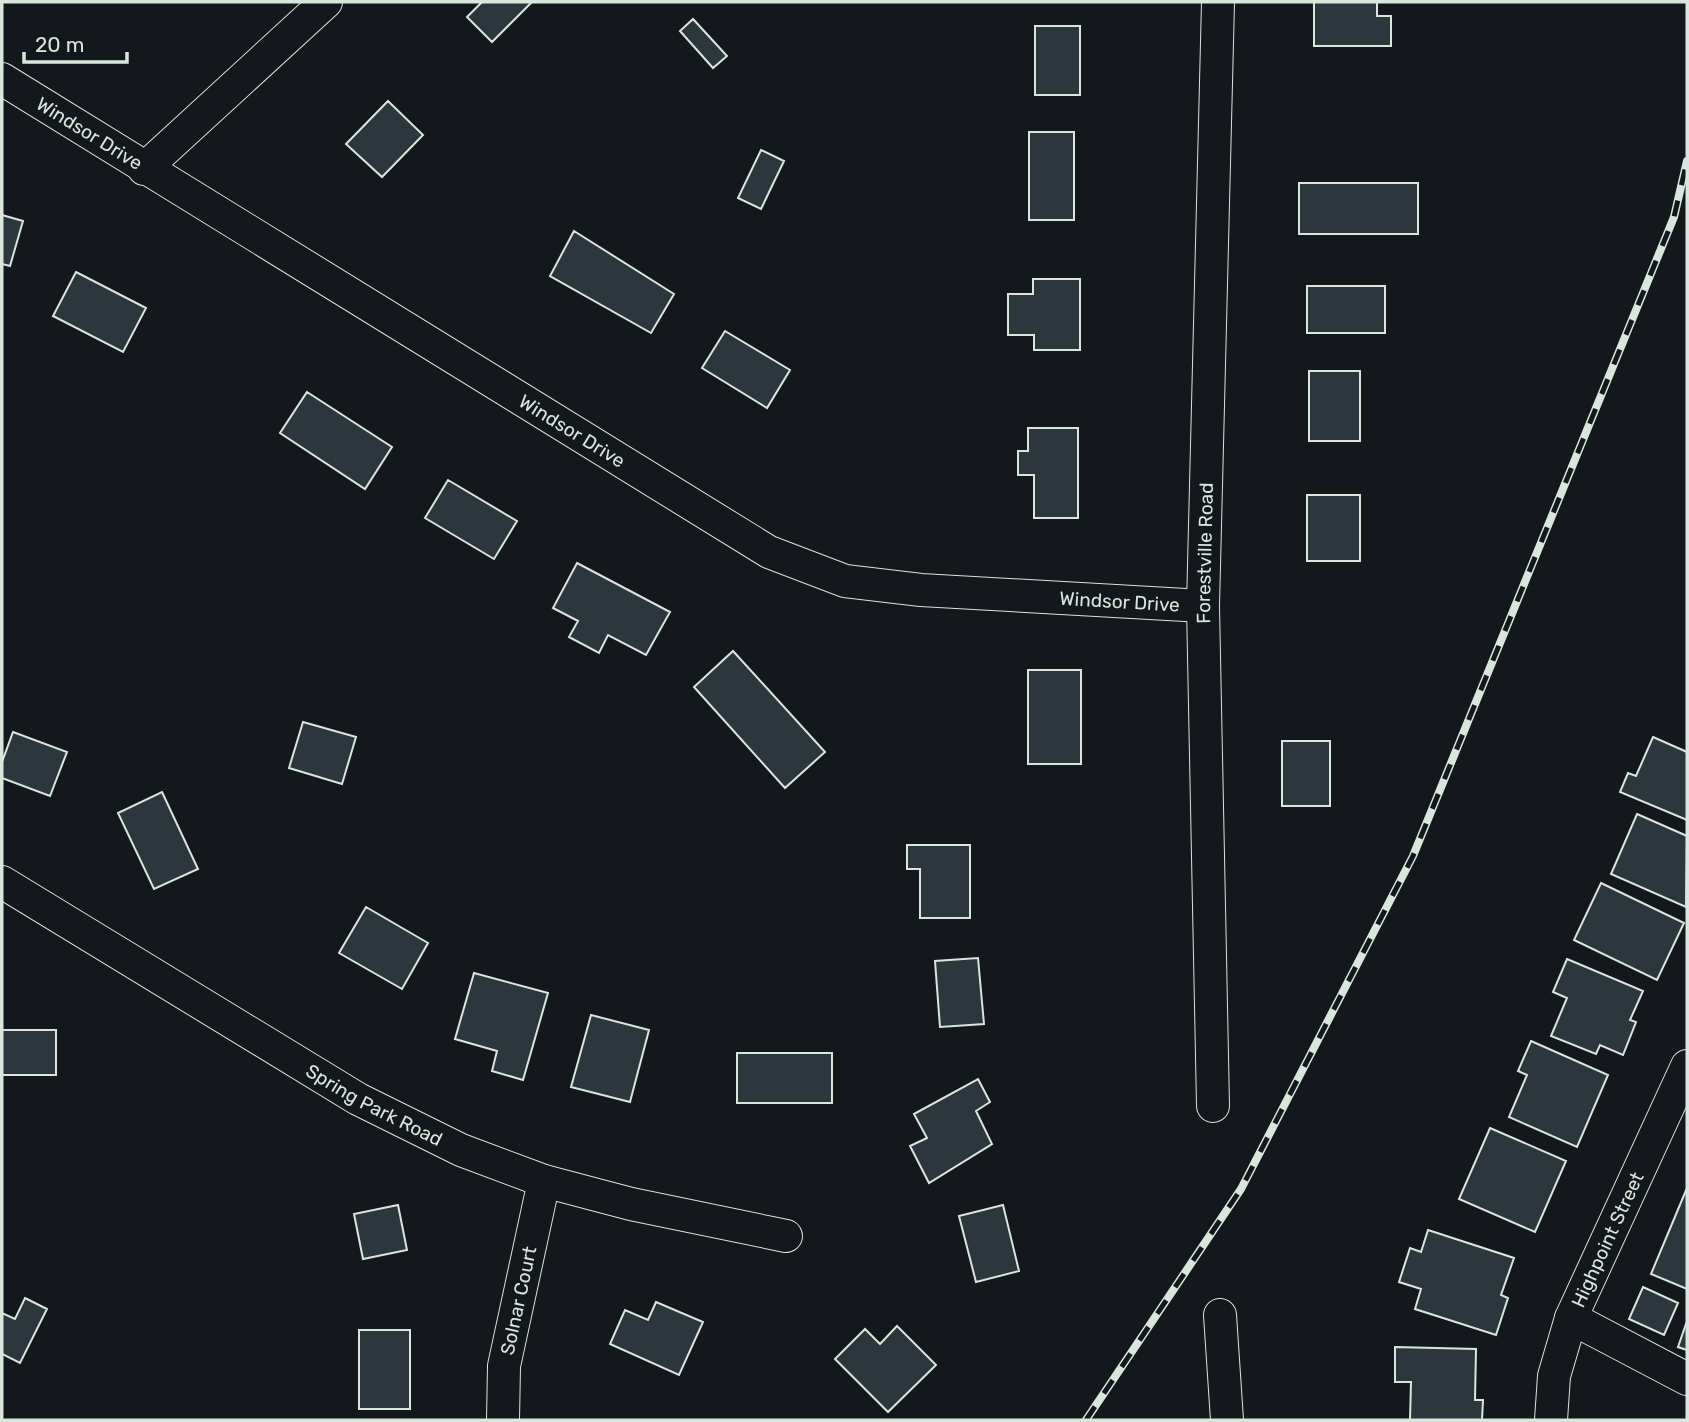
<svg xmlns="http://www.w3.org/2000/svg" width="1689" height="1422" viewBox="0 0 1689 1422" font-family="Rubik,sans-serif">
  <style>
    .building { fill: #2c363c; stroke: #d8e6dc; stroke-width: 2 }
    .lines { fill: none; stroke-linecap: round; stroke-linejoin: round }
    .minor-casing { stroke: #d8e6dc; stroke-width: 34 }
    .minor { stroke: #14181c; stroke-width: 32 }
    .rail-casing { stroke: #d8e6dc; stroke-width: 8 }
    .rail { stroke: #14181c; stroke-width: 5; stroke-dasharray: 16; stroke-linecap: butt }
    .labels { text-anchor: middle; stroke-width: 5; stroke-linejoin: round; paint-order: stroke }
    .street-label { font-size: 19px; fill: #d8e6dc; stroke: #14181c }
  </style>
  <rect width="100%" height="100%" fill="#14181c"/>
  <path class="building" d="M 482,2 L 532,2 L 492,42 L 467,17 Z
    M 1314,2 L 1377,2 L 1377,16 L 1391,16 L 1391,46 L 1314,46 Z
    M 693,19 L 727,56 L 713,68 L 680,31 Z
    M 1035,26 L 1080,26 L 1080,95 L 1035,95 Z
    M 388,101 L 423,135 L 382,177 L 346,144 Z
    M 1029,132 L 1074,132 L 1074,220 L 1029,220 Z
    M 761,150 L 784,161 L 761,209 L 738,198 Z
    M 1299,183 L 1418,183 L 1418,234 L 1299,234 Z
    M 2,215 L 23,221 L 10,266 L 2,264 Z
    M 574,231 L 674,294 L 651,333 L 550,276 Z
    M 76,272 L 146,308 L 123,352 L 53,316 Z
    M 1033,279 L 1080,279 L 1080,350 L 1034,350 L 1034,335 L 1008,335 L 1008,294 L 1033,294 Z
    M 1307,286 L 1385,286 L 1385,333 L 1307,333 Z
    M 725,331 L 790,370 L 767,408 L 702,368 Z
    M 1309,371 L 1360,371 L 1360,441 L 1309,441 Z
    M 307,392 L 392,447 L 365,489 L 280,433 Z
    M 1028,428 L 1078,428 L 1078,518 L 1034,518 L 1034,475 L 1018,475 L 1018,451 L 1028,451 Z
    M 448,480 L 517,521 L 494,559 L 425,518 Z
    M 1307,495 L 1360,495 L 1360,561 L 1307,561 Z
    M 577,563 L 670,612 L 646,655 L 608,635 L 599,653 L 569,637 L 578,621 L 553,608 Z
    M 733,651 L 825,752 L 785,788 L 694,687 Z
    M 1028,670 L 1081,670 L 1081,764 L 1028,764 Z
    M 303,722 L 356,737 L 342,784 L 289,768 Z
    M 13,732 L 67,752 L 50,796 L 2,778 L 2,762 Z
    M 1653,737 L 1687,752 L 1687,820 L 1620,792 L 1628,773 L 1636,776 Z
    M 1282,741 L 1330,741 L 1330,806 L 1282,806 Z
    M 162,792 L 198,869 L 154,889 L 118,813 Z
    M 1637,814 L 1687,836 L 1686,907 L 1611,874 Z
    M 907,845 L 970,845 L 970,918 L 920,918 L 920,869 L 907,869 Z
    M 1601,883 L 1684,923 L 1657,980 L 1574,940 Z
    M 366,907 L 428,943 L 402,989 L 339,953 Z
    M 978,958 L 984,1024 L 940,1027 L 935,961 Z
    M 1567,959 L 1643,991 L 1630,1020 L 1636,1022 L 1623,1055 L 1600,1045 L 1596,1054 L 1551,1036 L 1567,998 L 1553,992 Z
    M 474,973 L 548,993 L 523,1080 L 492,1071 L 497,1051 L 455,1039 Z
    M 591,1015 L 649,1030 L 630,1102 L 571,1087 Z
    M 2,1030 L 56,1030 L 56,1075 L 2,1075 Z
    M 1531,1041 L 1608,1075 L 1577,1147 L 1509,1117 L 1527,1075 L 1518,1071 Z
    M 737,1053 L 832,1053 L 832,1103 L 737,1103 Z
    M 978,1079 L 990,1102 L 976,1111 L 992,1144 L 929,1183 L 910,1146 L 927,1138 L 914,1114 Z
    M 1490,1128 L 1566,1161 L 1535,1232 L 1459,1199 Z
    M 1687,1188 L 1687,1289 L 1651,1274 Z
    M 398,1205 L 407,1250 L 363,1259 L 354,1214 Z
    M 1003,1205 L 1019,1271 L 976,1282 L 959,1216 Z
    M 1428,1230 L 1514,1258 L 1501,1295 L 1508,1298 L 1496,1335 L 1415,1309 L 1421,1289 L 1399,1282 L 1410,1248 L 1421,1252 Z
    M 1643,1287 L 1678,1303 L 1664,1335 L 1629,1319 Z
    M 25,1298 L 47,1309 L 20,1363 L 2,1354 L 2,1313 L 15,1319 Z
    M 656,1302 L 703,1322 L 679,1375 L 610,1344 L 625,1310 L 648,1320 Z
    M 1687,1321 L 1687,1350 L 1678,1347 Z
    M 897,1326 L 936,1365 L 888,1412 L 835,1359 L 865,1329 L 880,1344 Z
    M 359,1330 L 410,1330 L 410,1409 L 359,1409 Z
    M 1395,1347 L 1476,1349 L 1475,1400 L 1483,1400 L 1482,1420 L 1410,1420 L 1411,1382 L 1395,1382 Z"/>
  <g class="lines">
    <defs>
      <g id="minor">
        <path id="s1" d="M 2,79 L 769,552 L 845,581 L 921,590 L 1203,606"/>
        <path d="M 144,169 L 326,2"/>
        <path id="s2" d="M 2,882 L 358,1099 L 461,1150 L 544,1181 L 631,1204 L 786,1236"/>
        <path id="s3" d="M 1213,1106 L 1203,606 L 1218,2"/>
        <path d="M 1220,1315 L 1227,1420"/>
        <path d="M 1571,1318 L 1687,1379"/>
        <path id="s4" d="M 503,1420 L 504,1366 L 544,1181"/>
        <path id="s5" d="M 1551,1420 L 1554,1376 L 1571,1318 L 1687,1066"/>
      </g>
    </defs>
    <use href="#minor" class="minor-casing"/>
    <use href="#minor" class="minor"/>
    <defs>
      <path id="rail" d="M 1086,1420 L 1241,1189 L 1413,856 L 1674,217 L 1687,161"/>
    </defs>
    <use href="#rail" class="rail-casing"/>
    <use href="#rail" class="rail"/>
  </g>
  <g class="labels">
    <g class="street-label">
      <text dy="7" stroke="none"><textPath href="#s1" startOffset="103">Windsor Drive</textPath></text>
      <text dy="7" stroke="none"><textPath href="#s1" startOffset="670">Windsor Drive</textPath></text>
      <text dy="7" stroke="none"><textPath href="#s3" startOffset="553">Forestville Road</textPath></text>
      <text dy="7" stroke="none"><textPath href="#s1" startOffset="1258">Windsor Drive</textPath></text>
      <text dy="7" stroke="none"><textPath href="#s2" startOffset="434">Spring Park Road</textPath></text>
      <text dy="7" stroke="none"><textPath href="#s5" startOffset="191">Highpoint Street</textPath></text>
      <text dy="7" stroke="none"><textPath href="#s4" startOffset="121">Solnar Court</textPath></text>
    </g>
  </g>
  <rect width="1689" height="1422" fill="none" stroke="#d8e6dc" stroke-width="7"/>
  <path d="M24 52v10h103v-10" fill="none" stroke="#d8e6dc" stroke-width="3.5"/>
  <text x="35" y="52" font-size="21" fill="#d8e6dc" stroke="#14181c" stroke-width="5" paint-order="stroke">20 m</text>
</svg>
